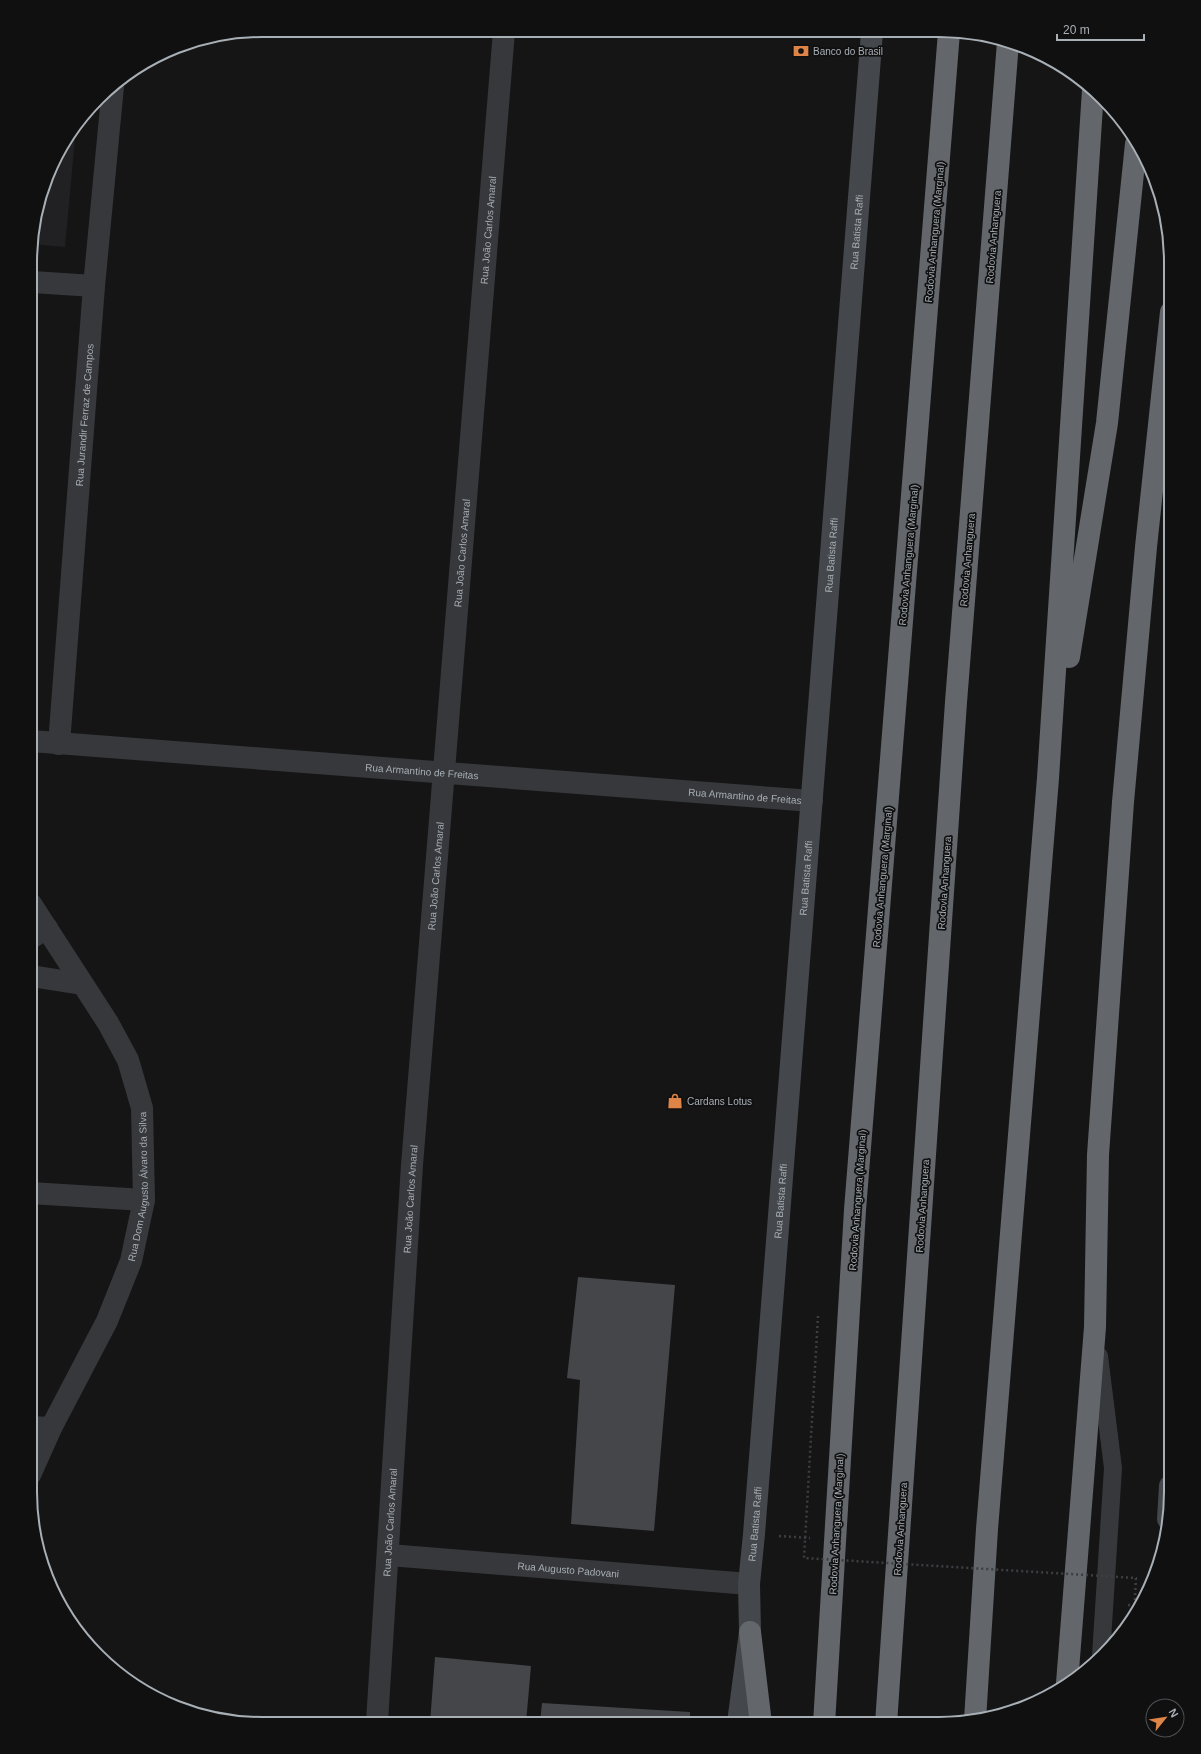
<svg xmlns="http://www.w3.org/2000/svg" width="1201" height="1754" viewBox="0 0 1201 1754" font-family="Arial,sans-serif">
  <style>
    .built { fill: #212123 }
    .building { fill: #444649 }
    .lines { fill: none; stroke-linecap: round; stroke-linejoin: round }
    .path { stroke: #3c3f42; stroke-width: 2.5; stroke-dasharray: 2 3; stroke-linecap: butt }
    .lane { stroke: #36383b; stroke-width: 18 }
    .street { stroke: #36383b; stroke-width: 22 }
    .secondary { stroke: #44474b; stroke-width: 22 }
    .highway { stroke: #63676b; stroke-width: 22 }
    .path-bridge { stroke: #3c3f42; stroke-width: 2.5; stroke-dasharray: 2 3; stroke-linecap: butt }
    .labels { text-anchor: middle; stroke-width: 3.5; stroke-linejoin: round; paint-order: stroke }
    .poi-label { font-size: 10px; fill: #a8afb5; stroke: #101011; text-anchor: start }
    .street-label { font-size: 10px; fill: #a8afb5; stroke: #101011 }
    .rim { fill: none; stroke: #a8afb5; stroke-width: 2 }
  </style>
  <rect width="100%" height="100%" fill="#151516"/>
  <path class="built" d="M 76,128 L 65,247 L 32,244 L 32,232 L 61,146 Z"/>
  <path class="building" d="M 578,1277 L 675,1285 L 654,1531 L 571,1524 L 580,1380 L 567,1378 Z
    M 435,1657 L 531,1666 L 526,1723 L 430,1723 Z
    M 542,1703 L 690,1712 L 690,1723 L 540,1723 Z"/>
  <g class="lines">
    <path class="path" d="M 779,1536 L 810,1538
      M 1128,1605 L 1139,1606"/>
    <path class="lane" d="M 1099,1356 L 1113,1468 L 1101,1656"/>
    <g class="street">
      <path d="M 32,282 L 94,286"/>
      <path id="s1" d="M 31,741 L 812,801"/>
      <path id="s2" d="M 59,744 L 94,286 L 113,86"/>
      <path d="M 31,938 L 47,928"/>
      <path d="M 31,976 L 82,984"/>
      <path d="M 30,1193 L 144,1200"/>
      <path d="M 30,1427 L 51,1428"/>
      <path id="s3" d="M 30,1475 L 51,1428 L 107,1321 L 131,1261 L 144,1200 L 142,1108 L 128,1060 L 108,1023 L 31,904"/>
      <path id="s4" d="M 389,1555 L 749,1584"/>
      <path id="s5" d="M 377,1722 L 412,1165 L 504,31"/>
    </g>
    <g class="secondary">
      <path d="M 1168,1519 L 1170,1486"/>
      <path id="s6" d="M 738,1723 L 750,1632 L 749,1584 L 754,1534 L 872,32"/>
    </g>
    <path class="highway" d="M 1069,657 L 1107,423 L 1136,144
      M 750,1632 L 761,1724
      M 1067,1683 L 1095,1327 L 1098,1155 L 1123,802 L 1146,547 L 1171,312
      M 975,1720 L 987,1529 L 1048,778 L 1093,90
      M 824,1724 L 855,1210 L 949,32
      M 886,1724 L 956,702 L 1008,42"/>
    <path class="path-bridge" d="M 818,1316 L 804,1558 L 1136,1578 L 1134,1615"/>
  </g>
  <defs>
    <symbol id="bank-bare" viewBox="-9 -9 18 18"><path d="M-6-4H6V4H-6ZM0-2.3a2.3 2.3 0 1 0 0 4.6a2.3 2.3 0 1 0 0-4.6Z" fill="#dd8446" stroke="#101011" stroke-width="2.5" paint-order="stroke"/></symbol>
    <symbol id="shop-bare" viewBox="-9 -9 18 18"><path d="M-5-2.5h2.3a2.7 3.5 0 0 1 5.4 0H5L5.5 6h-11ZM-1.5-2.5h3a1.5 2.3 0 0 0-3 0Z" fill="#dd8446" stroke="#101011" stroke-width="2.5" paint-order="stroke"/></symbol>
  </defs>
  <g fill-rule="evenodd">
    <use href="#bank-bare" x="790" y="40" width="22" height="22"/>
    <use href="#shop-bare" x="664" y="1090" width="22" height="22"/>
  </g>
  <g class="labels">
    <g class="poi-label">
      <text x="813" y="55">Banco do Brasil</text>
      <text x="687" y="1105">Cardans Lotus</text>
    </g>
    <g class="street-label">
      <text dy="4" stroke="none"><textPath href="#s5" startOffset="1496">Rua João Carlos Amaral</textPath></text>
      <text dy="4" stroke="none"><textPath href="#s6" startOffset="1496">Rua Batista Raffi</textPath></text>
      <text transform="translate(934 232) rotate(-85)" y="4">Rodovia Anhanguera (Marginal)</text>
      <text transform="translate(993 237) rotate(-85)" y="4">Rodovia Anhanguera</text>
      <text dy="4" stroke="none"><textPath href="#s2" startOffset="330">Rua Jurandir Ferraz de Campos</textPath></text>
      <text dy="4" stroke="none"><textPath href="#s5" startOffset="1172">Rua João Carlos Amaral</textPath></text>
      <text dy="4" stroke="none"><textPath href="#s6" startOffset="1172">Rua Batista Raffi</textPath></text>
      <text transform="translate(908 555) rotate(-85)" y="4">Rodovia Anhanguera (Marginal)</text>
      <text transform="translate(967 560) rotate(-85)" y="4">Rodovia Anhanguera</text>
      <text dy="4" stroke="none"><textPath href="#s1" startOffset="392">Rua Armantino de Freitas</textPath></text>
      <text dy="4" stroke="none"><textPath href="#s1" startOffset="716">Rua Armantino de Freitas</textPath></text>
      <text dy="4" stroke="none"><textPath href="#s5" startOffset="848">Rua João Carlos Amaral</textPath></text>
      <text transform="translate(882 877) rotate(-85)" y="4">Rodovia Anhanguera (Marginal)</text>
      <text dy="4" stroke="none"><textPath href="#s6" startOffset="848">Rua Batista Raffi</textPath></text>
      <text transform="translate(944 883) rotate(-86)" y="4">Rodovia Anhanguera</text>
      <text dy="4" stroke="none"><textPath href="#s3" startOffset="312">Rua Dom Augusto Álvaro da Silva</textPath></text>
      <text dy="4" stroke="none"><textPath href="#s5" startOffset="524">Rua João Carlos Amaral</textPath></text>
      <text transform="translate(857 1200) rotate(-86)" y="4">Rodovia Anhanguera (Marginal)</text>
      <text dy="4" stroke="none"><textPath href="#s6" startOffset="524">Rua Batista Raffi</textPath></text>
      <text transform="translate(922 1206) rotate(-86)" y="4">Rodovia Anhanguera</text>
      <text dy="4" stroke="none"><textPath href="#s5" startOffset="200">Rua João Carlos Amaral</textPath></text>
      <text dy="4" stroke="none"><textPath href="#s6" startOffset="200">Rua Batista Raffi</textPath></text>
      <text transform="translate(836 1524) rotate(-87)" y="4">Rodovia Anhanguera (Marginal)</text>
      <text transform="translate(900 1529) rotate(-86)" y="4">Rodovia Anhanguera</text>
      <text dy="4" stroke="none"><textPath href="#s4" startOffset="180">Rua Augusto Padovani</textPath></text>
    </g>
  </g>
  <path d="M0 0H1201V1754H0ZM262 37H939A225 225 0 0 1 1164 262V1492A225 225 0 0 1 939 1717H262A225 225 0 0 1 37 1492V262A225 225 0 0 1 262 37Z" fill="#101011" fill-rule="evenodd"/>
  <path class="rim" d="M262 37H939A225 225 0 0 1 1164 262V1492A225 225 0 0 1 939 1717H262A225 225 0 0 1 37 1492V262A225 225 0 0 1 262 37Z"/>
  <g transform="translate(1165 1718) rotate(60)"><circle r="19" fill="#101011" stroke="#4d5053"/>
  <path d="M0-3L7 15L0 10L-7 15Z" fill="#dd8446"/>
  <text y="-6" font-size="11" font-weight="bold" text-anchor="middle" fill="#a8afb5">N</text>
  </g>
  <path d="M1057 34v6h87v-6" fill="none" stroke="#a8afb5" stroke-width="2"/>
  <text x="1063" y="34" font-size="12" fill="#a8afb5" stroke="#101011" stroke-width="3" paint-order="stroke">20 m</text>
</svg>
